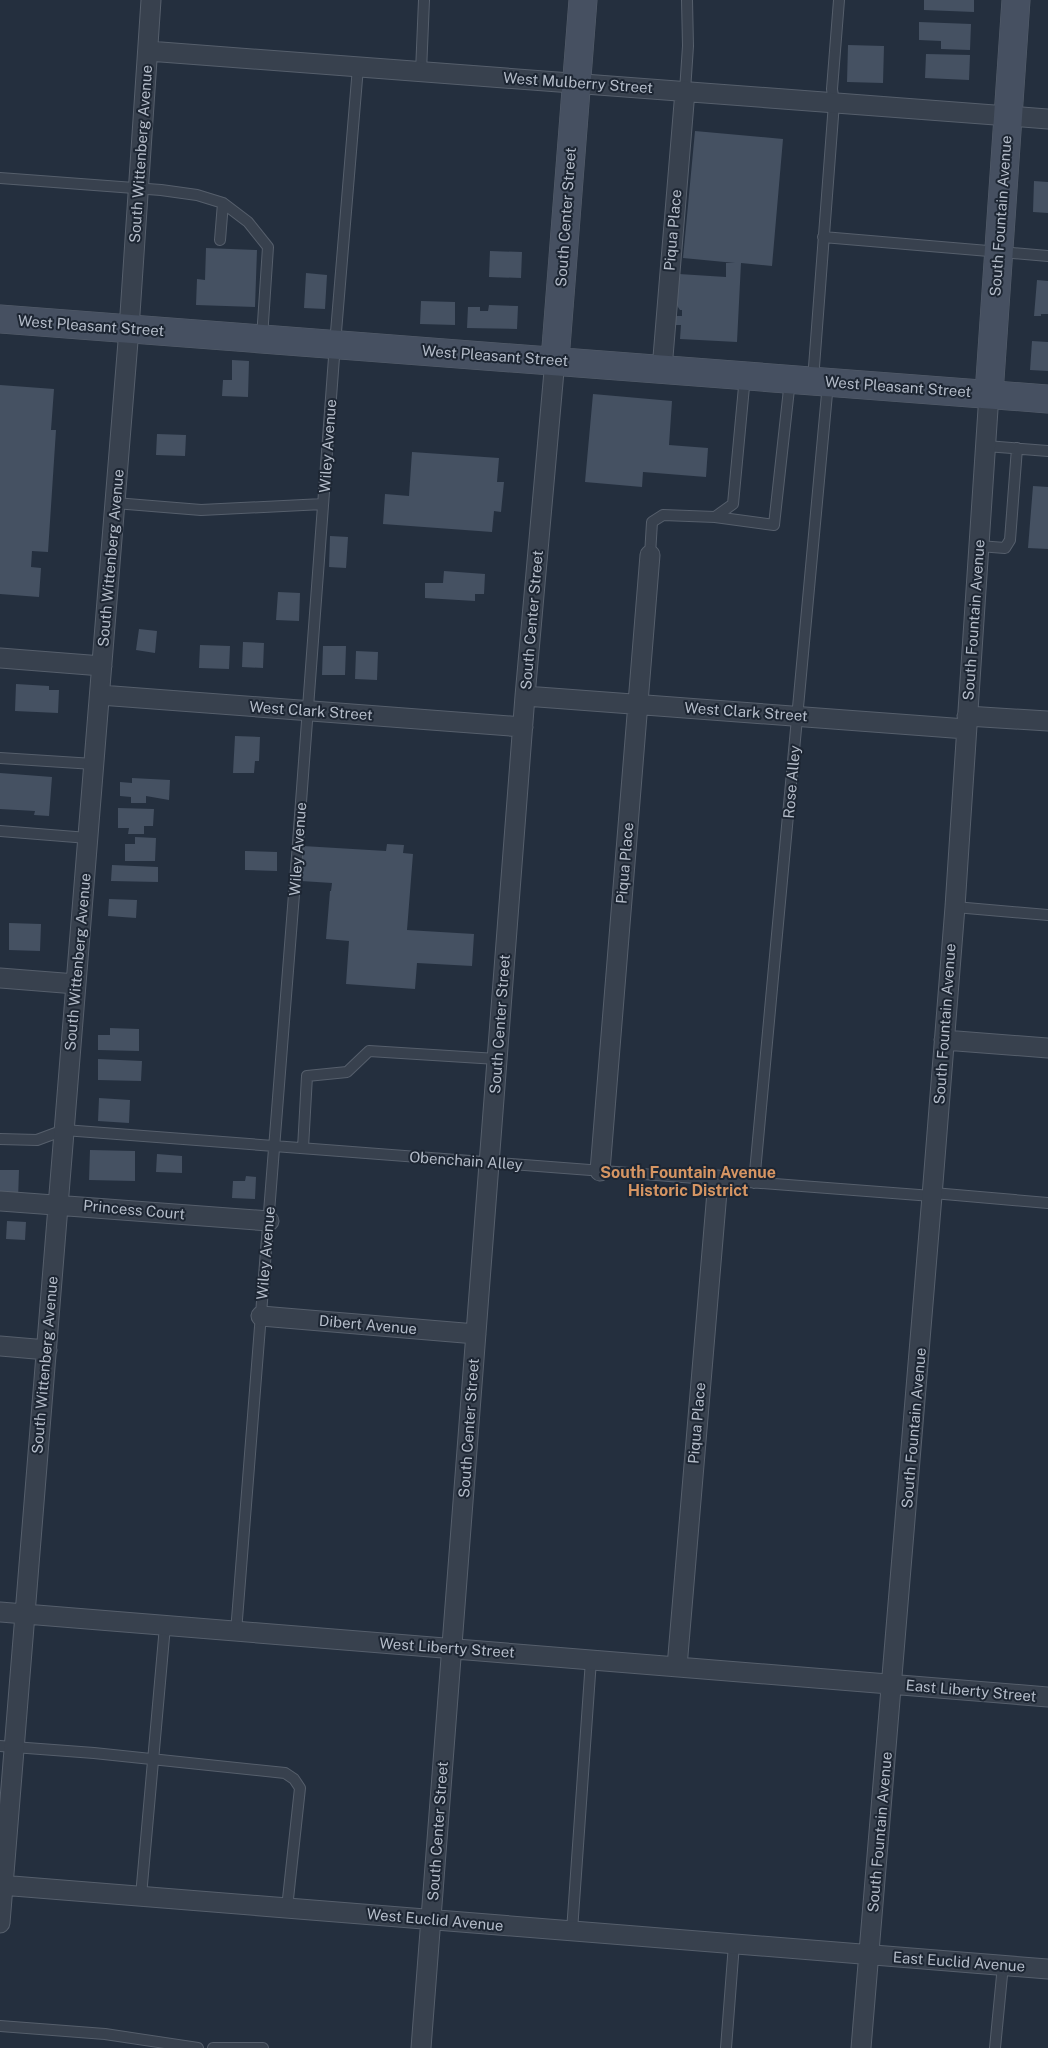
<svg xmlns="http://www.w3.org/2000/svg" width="1048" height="2048" viewBox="0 0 1048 2048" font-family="'Public Sans',sans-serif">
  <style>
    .building { fill: #455162 }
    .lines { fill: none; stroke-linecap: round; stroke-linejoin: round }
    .lane-casing { stroke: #565f6c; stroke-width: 12 }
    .street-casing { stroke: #565f6c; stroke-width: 21 }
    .secondary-casing { stroke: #565f6c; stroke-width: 29 }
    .lane { stroke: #38414e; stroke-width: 10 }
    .street { stroke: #38414e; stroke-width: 19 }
    .secondary { stroke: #465061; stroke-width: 28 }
    .labels { text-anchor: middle; stroke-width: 4; stroke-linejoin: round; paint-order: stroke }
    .street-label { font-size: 15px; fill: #b4bcc9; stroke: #1d2633 }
    .neighbourhood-label { font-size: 16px; font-weight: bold; fill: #d59563; stroke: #1d2633 }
  </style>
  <rect width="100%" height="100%" fill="#242f3e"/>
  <path class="building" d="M 924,0 L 974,0 L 974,12 L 924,10 Z
    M 919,22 L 971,24 L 970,50 L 941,49 L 941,41 L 919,40 Z
    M 848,45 L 884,46 L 883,83 L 847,82 Z
    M 926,54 L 970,55 L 969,80 L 925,78 Z
    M 695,131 L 783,139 L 772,266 L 741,263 L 737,342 L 680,339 L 681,325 L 675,325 L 676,316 L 682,316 L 682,310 L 680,310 L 676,304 L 679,274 L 726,277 L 726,263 L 735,263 L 683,258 Z
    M 1034,181 L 1048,182 L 1048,213 L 1033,212 Z
    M 206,248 L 257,250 L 255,307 L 196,305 L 197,279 L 205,280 Z
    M 490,251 L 522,252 L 521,278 L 489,277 Z
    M 306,273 L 327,275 L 325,309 L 304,308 Z
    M 1037,280 L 1048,281 L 1048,314 L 1041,314 L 1041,316 L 1034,316 Z
    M 421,301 L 455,302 L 455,325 L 420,324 Z
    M 489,305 L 518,306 L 517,329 L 467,328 L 468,307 L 480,307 L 480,311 L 488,311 Z
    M 1032,341 L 1048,342 L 1048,371 L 1030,370 Z
    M 232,360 L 249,361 L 248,397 L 222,396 L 223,380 L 232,380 Z
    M 0,385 L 54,389 L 51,430 L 56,430 L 48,552 L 32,551 L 31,567 L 41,568 L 39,597 L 0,594 Z
    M 593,394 L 672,401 L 669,445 L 708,448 L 706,477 L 643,472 L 642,487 L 585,482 Z
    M 157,434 L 186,435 L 185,456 L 156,455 Z
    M 412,452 L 499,458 L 497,482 L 504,482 L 501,512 L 494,511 L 492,532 L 383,524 L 385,494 L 409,496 Z
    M 1033,486 L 1048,487 L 1048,549 L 1028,548 Z
    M 330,536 L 348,537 L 346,568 L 329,567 Z
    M 444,571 L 485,574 L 484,594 L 475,594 L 475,601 L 425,598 L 425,583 L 443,583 Z
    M 278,592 L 300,593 L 299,621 L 276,620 Z
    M 139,629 L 157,631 L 155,653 L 136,650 Z
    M 243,642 L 264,643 L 263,668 L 242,667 Z
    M 200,645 L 230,646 L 229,669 L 199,668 Z
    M 323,646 L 346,646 L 345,675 L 322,675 Z
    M 356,651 L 378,652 L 377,680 L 355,679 Z
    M 16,684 L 49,686 L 49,690 L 59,690 L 58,713 L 15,711 Z
    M 235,736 L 260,737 L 259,761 L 255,761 L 254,773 L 233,773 Z
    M 0,773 L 52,777 L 49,816 L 34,815 L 35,811 L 0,809 Z
    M 132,778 L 170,780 L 169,800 L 146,796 L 146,803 L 131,803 L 131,797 L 120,796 L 120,782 L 132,783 Z
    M 118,808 L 154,809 L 153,826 L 144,826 L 144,834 L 128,834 L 129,828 L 118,828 Z
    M 135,837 L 156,838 L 155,861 L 125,861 L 125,844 L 135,844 Z
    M 387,844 L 404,845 L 403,853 L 413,854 L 407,930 L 474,934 L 472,966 L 417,963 L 415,989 L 346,984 L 349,941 L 326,939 L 330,891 L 331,891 L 332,883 L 301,881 L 303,846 L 386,851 Z
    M 245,851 L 277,852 L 277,871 L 245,870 Z
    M 112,865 L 158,867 L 158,882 L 111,881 Z
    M 109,899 L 137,900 L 136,918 L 108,916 Z
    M 9,923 L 41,924 L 40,951 L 9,950 Z
    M 110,1028 L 139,1029 L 139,1051 L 98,1050 L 98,1035 L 110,1035 Z
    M 98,1059 L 142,1061 L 141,1081 L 98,1080 Z
    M 99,1098 L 130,1100 L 129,1123 L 98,1121 Z
    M 90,1150 L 135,1151 L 135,1181 L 89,1180 Z
    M 157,1154 L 182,1156 L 182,1173 L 156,1172 Z
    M 0,1170 L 19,1170 L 18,1200 L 0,1199 Z
    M 246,1176 L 256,1177 L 255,1199 L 232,1198 L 233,1181 L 245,1181 Z
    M 7,1221 L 26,1222 L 25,1240 L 6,1239 Z"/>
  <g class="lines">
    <defs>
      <path id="lane" d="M 421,72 L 424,0
        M 685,91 L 688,46 L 687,0
        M 0,178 L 161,190 L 197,195 L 223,203 L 248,222 L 268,247 L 262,338
        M 823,237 L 1048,256
        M 220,240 L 223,203
        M 813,380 L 834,103 L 832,89 L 839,0
        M 986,446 L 1048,451
        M 115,503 L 201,510 L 323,504
        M 715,517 L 774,525 L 790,380
        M 979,546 L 1005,548 L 1010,540 L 1017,448
        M 650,555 L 652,522 L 663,515 L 715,517 L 733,504 L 745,376
        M 0,758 L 94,764
        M 0,831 L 88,838
        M 955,907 L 1048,915
        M 0,1139 L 37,1140 L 64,1130 L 932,1196
        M 303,1148 L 307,1076 L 347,1072 L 369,1051 L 497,1059
        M 754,1183 L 828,383
        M 933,1193 L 1048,1203
        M 236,1632 L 297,856 L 335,344 L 358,67
        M 0,1746 L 94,1753 L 285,1773 L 294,1779 L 300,1788 L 287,1908
        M 141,1896 L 165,1626
        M 572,1931 L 591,1660
        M 0,2026 L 105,2034 L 198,2048
        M 213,2048 L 263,2048
        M 726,2048 L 734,1944
        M 995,2048 L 1003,1965"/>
      <path id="street" d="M 148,51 L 1048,119
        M 662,369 L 685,91
        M 0,658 L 102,666
        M 100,695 L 523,727
        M 525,696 L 966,729
        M 967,716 L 1048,721
        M 0,978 L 76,984
        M 944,1040 L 1048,1048
        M 600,1171 L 650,555
        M 0,1201 L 269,1221
        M 261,1316 L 476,1334
        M 0,1346 L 47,1350
        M 0,1612 L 1048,1697
        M 677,1667 L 718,1180
        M 0,1885 L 1048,1969
        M 0,1923 L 129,329 L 151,0
        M 421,2048 L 525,696 L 555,360
        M 861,2048 L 932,1196 L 955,907 L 989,394"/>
      <path id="secondary" d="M 0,319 L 1048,399
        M 555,360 L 583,0
        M 989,394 L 1016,0"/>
    </defs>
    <use href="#lane" class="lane-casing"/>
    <use href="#street" class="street-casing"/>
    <use href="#secondary" class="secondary-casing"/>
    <use href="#lane" class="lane"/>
    <use href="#street" class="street"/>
    <use href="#secondary" class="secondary"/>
  </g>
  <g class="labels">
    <g class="street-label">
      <text transform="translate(578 83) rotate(4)" y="5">West Mulberry Street</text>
      <text transform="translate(141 154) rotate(-86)" y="5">South Wittenberg Avenue</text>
      <text transform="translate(1001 216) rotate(-86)" y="5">South Fountain Avenue</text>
      <text transform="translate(566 217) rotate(-86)" y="5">South Center Street</text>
      <text transform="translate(673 230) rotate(-85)" y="5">Piqua Place</text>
      <text transform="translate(91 326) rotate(4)" y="5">West Pleasant Street</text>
      <text transform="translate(495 356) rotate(4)" y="5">West Pleasant Street</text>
      <text transform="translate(898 387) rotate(4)" y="5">West Pleasant Street</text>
      <text transform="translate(328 446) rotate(-86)" y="5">Wiley Avenue</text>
      <text transform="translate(111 558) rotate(-85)" y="5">South Wittenberg Avenue</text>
      <text transform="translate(532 620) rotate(-85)" y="5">South Center Street</text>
      <text transform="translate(974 620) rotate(-86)" y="5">South Fountain Avenue</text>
      <text transform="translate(311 711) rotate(4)" y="5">West Clark Street</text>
      <text transform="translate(746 712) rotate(4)" y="5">West Clark Street</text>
      <text transform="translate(792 782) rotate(-85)" y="5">Rose Alley</text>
      <text transform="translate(298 849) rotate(-86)" y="5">Wiley Avenue</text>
      <text transform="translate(625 863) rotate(-85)" y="5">Piqua Place</text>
      <text transform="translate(78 962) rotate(-85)" y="5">South Wittenberg Avenue</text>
      <text transform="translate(500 1024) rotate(-86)" y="5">South Center Street</text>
      <text transform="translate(945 1024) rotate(-86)" y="5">South Fountain Avenue</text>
      <text transform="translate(466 1161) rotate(4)" y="5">Obenchain Alley</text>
      <text transform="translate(134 1210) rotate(5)" y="5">Princess Court</text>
      <text transform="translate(266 1253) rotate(-85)" y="5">Wiley Avenue</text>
      <text transform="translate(368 1325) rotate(5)" y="5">Dibert Avenue</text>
      <text transform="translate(45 1365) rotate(-85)" y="5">South Wittenberg Avenue</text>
      <text transform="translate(697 1423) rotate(-85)" y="5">Piqua Place</text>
      <text transform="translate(469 1428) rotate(-86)" y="5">South Center Street</text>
      <text transform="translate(914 1428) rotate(-85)" y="5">South Fountain Avenue</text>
      <text transform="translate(447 1648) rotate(4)" y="5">West Liberty Street</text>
      <text transform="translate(971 1691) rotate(5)" y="5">East Liberty Street</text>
      <text transform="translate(438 1831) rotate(-86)" y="5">South Center Street</text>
      <text transform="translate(880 1832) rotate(-85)" y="5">South Fountain Avenue</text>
      <text transform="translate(435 1920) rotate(5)" y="5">West Euclid Avenue</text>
      <text transform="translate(959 1962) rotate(4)" y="5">East Euclid Avenue</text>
    </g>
    <g class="neighbourhood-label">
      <text x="688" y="1178">South Fountain Avenue<tspan x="688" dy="18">Historic District</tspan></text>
    </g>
  </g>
</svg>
